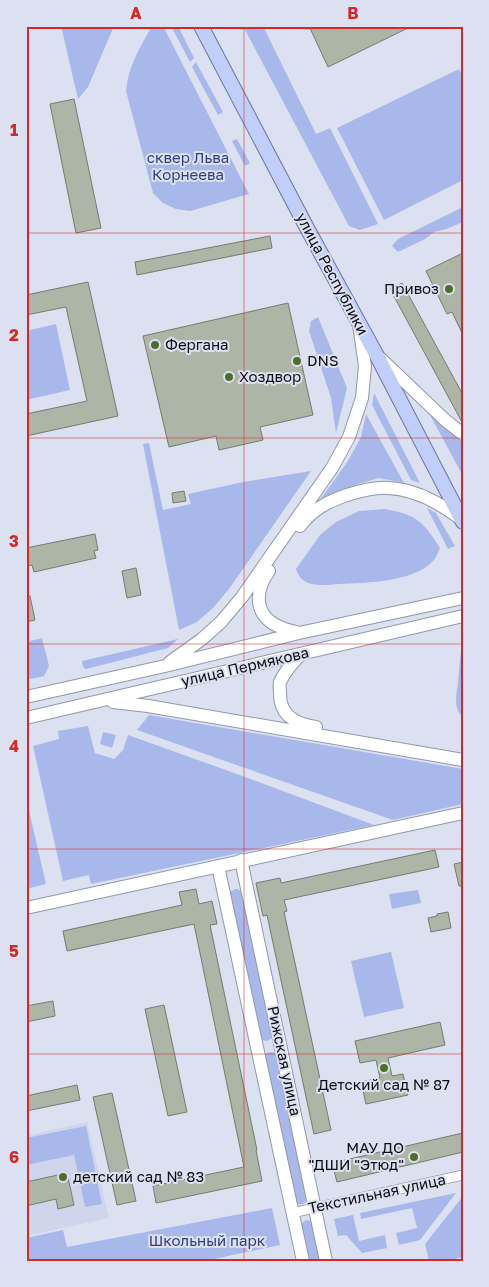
<svg xmlns="http://www.w3.org/2000/svg" width="489" height="1287" viewBox="0 0 489 1287" font-family="'Golos Text',sans-serif">
  <style>
    .built { fill: #cfd6ec }
    .green { fill: #a9b8ea }
    .building { fill: #adb5a7; stroke: #747b6e }
    .lines { fill: none; stroke-linecap: round; stroke-linejoin: round }
    .street-casing { stroke: #9398a6; stroke-width: 11 }
    .secondary-casing { stroke: #9398a6; stroke-width: 14 }
    .primary-casing { stroke: #6875a6; stroke-width: 16 }
    .street { stroke: #fff; stroke-width: 9 }
    .secondary { stroke: #fff; stroke-width: 12 }
    .primary { stroke: #c2cefa; stroke-width: 14 }
    .grid { fill: none; stroke: #d62828; stroke-width: 1; stroke-opacity: 0.55 }
    .poi-dot { fill: #4c6e27; stroke: #dce1f1; stroke-width: 2 }
    .labels { text-anchor: middle; stroke-width: 4; stroke-linejoin: round; paint-order: stroke }
    .park-label { font-size: 15px; fill: #313d7e; stroke: #dce1f1 }
    .street-label { font-size: 15px; fill: #0c0d12; stroke: #dce1f1 }
    .poi-label { font-size: 15px; fill: #0c0d12; stroke: #dce1f1; text-anchor: start }
    .neatline { fill: none; stroke: #d62828; stroke-width: 2 }
    .grid-label { font-size: 16px; text-anchor: middle; font-weight: bold; fill: #d62828 }
  </style>
  <rect width="100%" height="100%" fill="#dce1f1"/>
  <path class="built" d="M 87,1122 L 109,1218 L 26,1236 L 26,1136 Z"/>
  <path class="green" d="M 61,26 L 114,26 L 88,87 L 78,99 Z
    M 152,26 L 163,26 L 249,194 L 190,211 L 176,209 L 163,203 L 153,193 L 126,91 C 128,67 140,47 152,26 Z
    M 171,26 L 178,26 L 194,58 L 190,62 Z
    M 243,26 L 263,26 L 316,134 L 330,128 L 378,224 L 360,230 L 349,226 Z
    M 196,62 L 223,112 L 218,115 L 192,67 Z
    M 459,69 L 463,77 L 463,180 L 384,220 L 337,128 Z
    M 237,139 L 250,163 L 245,166 L 232,141 Z
    M 463,207 L 463,222 L 446,229 L 434,232 L 425,239 L 398,252 L 392,246 L 398,239 Z
    M 318,317 L 347,388 L 336,433 L 331,398 L 309,331 L 311,321 Z
    M 56,324 L 70,390 L 26,400 L 26,331 Z
    M 374,393 L 420,483 L 411,480 L 372,405 Z
    M 366,414 L 404,483 L 379,478 L 358,484 L 320,500 L 348,461 L 361,437 Z
    M 430,415 L 463,441 L 463,476 Z
    M 149,443 L 163,510 L 191,504 L 188,494 L 243,482 L 311,471 L 229,589 L 213,608 L 197,622 L 179,630 L 143,444 Z
    M 427,508 L 436,513 L 455,546 L 448,549 Z
    M 385,509 C 417,515 423,521 440,548 C 436,558 433,563 423,569 C 400,582 365,583 339,584 C 330,585 316,586 308,583 C 301,580 298,575 296,569 L 320,535 L 336,522 L 359,511 Z
    M 42,638 L 49,666 L 44,676 L 31,679 L 26,676 L 26,642 Z
    M 178,639 L 168,648 L 86,669 L 83,667 L 82,661 Z
    M 463,649 L 463,717 C 452,708 457,693 458,682 C 459,671 460,660 461,650 Z
    M 149,715 L 463,769 L 463,804 L 393,820 L 137,730 Z
    M 88,726 L 95,753 L 114,759 L 123,750 L 128,735 L 237,774 L 374,825 L 91,884 L 89,875 L 63,881 L 33,746 L 59,739 L 58,731 Z
    M 103,732 L 116,735 L 112,748 L 100,744 Z
    M 26,798 L 46,884 L 26,889 Z
    M 235,889 L 238,889 L 242,892 L 273,1036 L 272,1038 L 267,1041 L 262,1040 L 260,1038 L 229,894 L 230,892 Z
    M 418,890 L 421,903 L 392,909 L 389,894 Z
    M 391,952 L 404,1008 L 364,1017 L 351,961 Z
    M 270,1052 L 275,1053 L 277,1055 L 308,1199 C 305,1205 300,1206 295,1202 L 264,1057 L 267,1053 Z
    M 86,1126 L 102,1204 L 85,1207 L 74,1155 L 26,1165 L 26,1138 Z
    M 456,1193 L 420,1240 L 399,1245 L 396,1233 L 417,1228 L 412,1208 L 361,1219 L 360,1213 Z
    M 463,1196 L 463,1257 L 446,1261 L 429,1261 L 425,1244 Z
    M 272,1208 L 280,1245 L 205,1261 L 26,1261 L 26,1238 L 63,1230 L 67,1247 Z
    M 353,1215 L 359,1241 L 385,1235 L 387,1248 L 362,1253 L 346,1235 L 338,1236 L 334,1219 Z
    M 306,1220 L 311,1221 L 322,1261 L 307,1261 L 301,1225 L 302,1223 Z"/>
  <path class="building" d="M 309,26 L 412,26 L 328,67 Z
    M 74,99 L 101,228 L 76,233 L 50,104 Z
    M 270,236 L 272,248 L 137,275 L 135,262 Z
    M 463,253 L 463,335 L 452,312 L 447,314 L 426,271 Z
    M 88,282 L 118,416 L 26,436 L 26,414 L 87,401 L 66,307 L 26,315 L 26,295 Z
    M 402,283 L 463,395 L 463,424 L 390,289 Z
    M 288,303 L 313,415 L 260,427 L 263,440 L 219,450 L 216,436 L 169,447 L 143,336 Z
    M 184,491 L 186,501 L 173,503 L 172,493 Z
    M 95,534 L 98,550 L 94,551 L 96,558 L 34,572 L 32,565 L 26,566 L 26,548 Z
    M 136,568 L 141,595 L 127,598 L 122,571 Z
    M 26,596 L 30,596 L 35,620 L 26,622 Z
    M 435,850 L 439,867 L 284,900 L 287,911 L 284,912 L 331,1130 L 314,1134 L 267,915 L 263,916 L 256,883 L 280,878 L 281,883 Z
    M 463,862 L 463,886 L 459,886 L 454,864 Z
    M 196,889 L 199,904 L 212,901 L 217,924 L 210,925 L 257,1150 L 256,1150 L 262,1181 L 156,1203 L 153,1186 L 244,1167 L 194,924 L 67,951 L 63,931 L 182,905 L 179,892 Z
    M 448,912 L 451,928 L 431,932 L 428,918 L 437,916 L 437,914 Z
    M 53,1001 L 55,1016 L 26,1022 L 26,1006 Z
    M 164,1005 L 187,1112 L 168,1116 L 145,1009 Z
    M 440,1022 L 445,1045 L 388,1058 L 392,1076 L 403,1074 L 408,1095 L 366,1104 L 361,1082 L 380,1078 L 376,1060 L 360,1063 L 355,1041 Z
    M 77,1085 L 80,1100 L 26,1111 L 26,1096 Z
    M 112,1093 L 136,1201 L 117,1205 L 93,1097 Z
    M 463,1133 L 463,1152 L 337,1182 L 332,1163 Z
    M 67,1173 L 74,1205 L 58,1209 L 56,1199 L 26,1206 L 26,1182 Z"/>
  <g class="lines">
    <defs>
      <path id="street" d="M 292,1213 L 463,1175"/>
      <path id="secondary" d="M 380,358 L 445,420 L 463,434
        M 300,526 C 313,509 327,502 347,495 C 360,491 375,487 388,488 C 416,489 440,503 461,519
        M 269,571 C 254,592 254,616 280,627 C 286,630 293,631 299,633
        M 301,654 C 293,662 285,671 280,682 C 279,686 280,690 280,694 C 280,716 296,724 316,727
        M 170,662 L 202,639 L 221,622 L 242,597 L 332,468 L 349,437 L 362,398 L 365,366 L 359,325
        M 26,697 L 165,666 L 299,633 L 463,598
        M 113,702 L 148,706 L 463,760
        M 26,718 L 463,616
        M 241,860 L 326,1261
        M 218,866 L 303,1261
        M 26,908 L 463,813"/>
      <path id="primary" d="M 201,26 L 307,228 L 376,354 L 463,522"/>
    </defs>
    <use href="#street" class="street-casing"/>
    <use href="#secondary" class="secondary-casing"/>
    <use href="#primary" class="primary-casing"/>
    <use href="#street" class="street"/>
    <use href="#secondary" class="secondary"/>
    <use href="#primary" class="primary"/>
  </g>
  <path class="grid" d="M 244,26 L 244,1261M 26,233 L 463,233M 26,438 L 463,438M 26,644 L 463,644M 26,849 L 463,849M 26,1054 L 463,1054"/>
  <g class="poi-dot">
    <circle cx="449" cy="289" r="5"/>
    <circle cx="155" cy="345" r="5"/>
    <circle cx="297" cy="361" r="5"/>
    <circle cx="229" cy="377" r="5"/>
    <circle cx="384" cy="1068" r="5"/>
    <circle cx="414" cy="1157" r="5"/>
    <circle cx="63" cy="1177" r="5"/>
  </g>
  <g class="labels">
    <g class="park-label">
      <text x="188" y="163">сквер Льва<tspan x="188" dy="17">Корнеева</tspan></text>
      <text x="207" y="1246">Школьный парк</text>
    </g>
    <g class="street-label">
      <text transform="translate(332 274) rotate(62)" y="5">улица Республики</text>
      <text transform="translate(245 667) rotate(-13)" y="5">улица Пермякова</text>
      <text transform="translate(284 1061) rotate(78)" y="5">Рижская улица</text>
      <text transform="translate(377 1194) rotate(-12)" y="5">Текстильная улица</text>
    </g>
    <g class="poi-label">
      <text x="439" y="294" text-anchor="end">Привоз</text>
      <text x="165" y="350">Фергана</text>
      <text x="307" y="366">DNS</text>
      <text x="239" y="382">Хоздвор</text>
      <text x="384" y="1090" text-anchor="middle">Детский сад № 87</text>
      <text x="404" y="1153" text-anchor="end">МАУ ДО<tspan x="404" dy="17">"ДШИ "Этюд"</tspan></text>
      <text x="73" y="1182">детский сад № 83</text>
    </g>
  </g>
  <rect width="489" height="1287" fill="none" stroke="#dce1f1" stroke-width="55"/>
  <rect x="28" y="28" width="434" height="1232" class="neatline"/>
  <g class="grid-label">
    <text x="136" y="19">A</text>
    <text x="353" y="19">B</text>
    <text x="14" y="136">1</text>
    <text x="14" y="341">2</text>
    <text x="14" y="547">3</text>
    <text x="14" y="752">4</text>
    <text x="14" y="957">5</text>
    <text x="14" y="1163">6</text>
  </g>
</svg>
